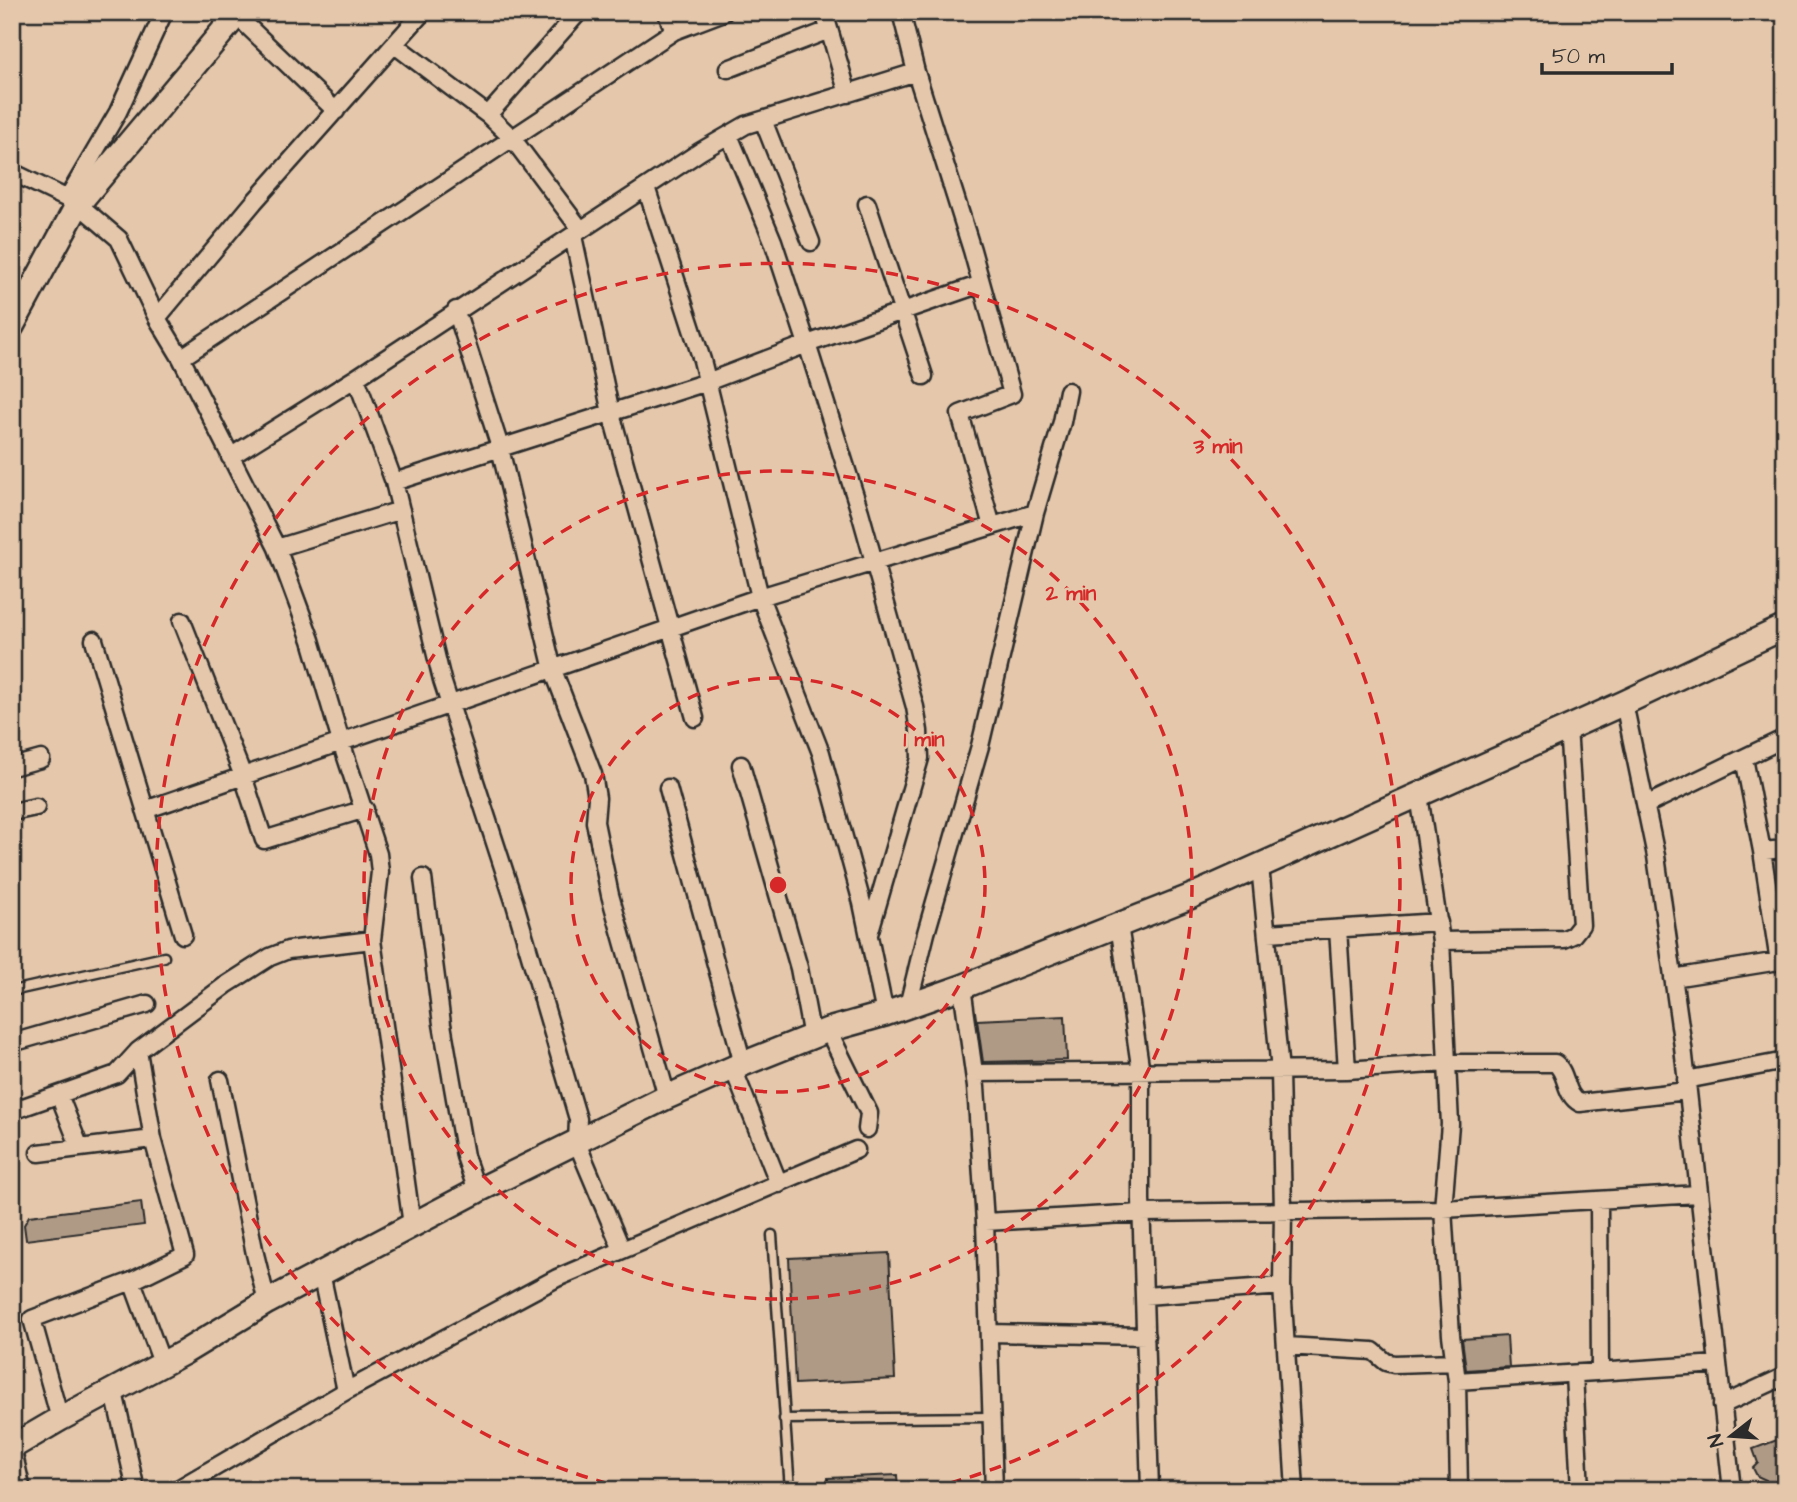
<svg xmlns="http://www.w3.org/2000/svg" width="1797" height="1502" viewBox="0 0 1797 1502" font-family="'Architects Daughter',sans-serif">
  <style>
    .building { fill: #af9a86; stroke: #2b2b2b; stroke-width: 2 }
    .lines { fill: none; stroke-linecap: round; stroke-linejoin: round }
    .lane-casing { stroke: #2b2b2b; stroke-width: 13 }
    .street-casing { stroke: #2b2b2b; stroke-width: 21 }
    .secondary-casing { stroke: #2b2b2b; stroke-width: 28 }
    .lane { stroke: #e5c8ac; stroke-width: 8 }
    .street { stroke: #e5c8ac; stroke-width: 16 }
    .secondary { stroke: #e5c8ac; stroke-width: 23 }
    .ring { fill: none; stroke: #d62828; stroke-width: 3.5; stroke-dasharray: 12 9 }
    .centre { fill: #d62828; stroke: #e5c8ac; stroke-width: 3.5 }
    .ring-label { font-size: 21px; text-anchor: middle; font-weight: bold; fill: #d62828; stroke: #e5c8ac; stroke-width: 5; stroke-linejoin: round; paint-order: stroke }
  </style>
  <rect width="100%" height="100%" fill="#e5c8ac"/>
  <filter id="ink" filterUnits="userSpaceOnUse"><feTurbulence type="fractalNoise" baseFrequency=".0143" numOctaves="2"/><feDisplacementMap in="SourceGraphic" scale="14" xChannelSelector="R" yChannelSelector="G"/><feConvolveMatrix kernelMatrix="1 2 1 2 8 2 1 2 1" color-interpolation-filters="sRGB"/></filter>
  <g filter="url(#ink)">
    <path class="building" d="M 1065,1016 L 1067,1060 L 983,1062 L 977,1020 Z
      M 141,1202 L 144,1225 L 26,1240 L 24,1225 L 29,1216 Z
      M 889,1253 L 895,1379 L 795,1384 L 789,1258 Z
      M 1507,1336 L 1509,1367 L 1466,1370 L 1462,1339 Z
      M 1785,1437 L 1785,1490 L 1769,1490 L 1766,1480 L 1757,1476 L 1753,1468 L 1758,1463 L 1753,1449 Z
      M 897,1475 L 898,1490 L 828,1490 L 828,1478 Z"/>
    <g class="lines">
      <defs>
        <path id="lane" d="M 12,991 L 164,957
          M 772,1235 L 790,1490
          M 784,1419 L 991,1417"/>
        <path id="street" d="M 233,12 L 336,111
          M 666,12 L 674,31
          M 824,12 L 848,94
          M 901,12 L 916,72
          M 395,45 L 488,115 L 512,138 L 581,230
          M 728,69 L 829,30
          M 488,115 L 579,12
          M 763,120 L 811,242
          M 729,135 L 773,241 L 807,344 L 860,512 L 915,707 L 919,731 L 920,758 L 869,934
          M 12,172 L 78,204 L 119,239 L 157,318 L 181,358 L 277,548 L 311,640 L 341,742 L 378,854 L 380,872 L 372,940
          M 646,187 L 702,360 L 760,597 L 821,753 L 862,903 L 885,1014
          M 67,199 L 118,112 L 164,12
          M 867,204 L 924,376
          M 573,236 L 611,413 L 695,718
          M 456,310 L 499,444 L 553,670 L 593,774 L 597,798 L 595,822 L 610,895 L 667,1097
          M 157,318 L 254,202 L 423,12
          M 181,358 L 674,31 L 724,12
          M 356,378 L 394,482 L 442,680 L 515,904 L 578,1119 L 577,1143 L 622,1250
          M 230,457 L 356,378 L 701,151 L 746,125 L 916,72 L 972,250 L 1012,394 L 960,414 L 992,526
          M 394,482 L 707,382 L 807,344 L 981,284
          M 277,548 L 401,510
          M 182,621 L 243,776 L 264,840 L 365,809
          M 94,640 L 183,935
          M 1624,703 L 1656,856 L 1683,1047 L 1732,1490
          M 1744,758 L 1762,851 L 1785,849
          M 741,765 L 799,968 L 812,1037
          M 12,767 L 41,759
          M 668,788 L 743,1064
          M 1419,795 L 1441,941 L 1450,1124 L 1443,1209 L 1451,1335 L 1457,1381 L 1459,1490
          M 1646,805 L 1785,738
          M 145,810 L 760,597 L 1035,513
          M 12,812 L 36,807
          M 1762,851 L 1779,962
          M 1260,866 L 1280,1071 L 1283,1211 L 1282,1286 L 1295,1490
          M 423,878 L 442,1024 L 465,1156 L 477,1191
          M 1119,925 L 1141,1072 L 1141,1199 L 1150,1490
          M 1338,929 L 1347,1070
          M 1268,933 L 1439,922
          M 1441,941 L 1564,939 L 1573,935 L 1581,925 L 1568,727
          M 1673,978 L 1785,960
          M 962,987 L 976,1087 L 985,1222 L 994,1490
          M 908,1006 L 926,933 L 980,746 L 1035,513 L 1062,422 L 1068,391
          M 828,1030 L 869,1113 L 867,1129
          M 12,1043 L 147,1004
          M 733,1068 L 779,1184
          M 974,1073 L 1347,1070 L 1446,1063 L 1555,1063 C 1568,1073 1564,1095 1580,1103 L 1687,1091
          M 220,1080 L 255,1254 L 267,1302
          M 1686,1080 L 1785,1061
          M 59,1095 L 80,1148
          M 12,1111 L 117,1074 L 138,1051
          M 39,1153 L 153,1139
          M 1599,1200 L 1600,1372
          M 985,1222 L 1142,1213 L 1443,1209 L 1698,1194
          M 321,1273 L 346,1391
          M 132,1281 L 162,1363
          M 1145,1296 L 1282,1286
          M 989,1333 L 1146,1336
          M 1286,1346 L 1373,1351 L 1386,1362 L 1394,1364 L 1455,1362
          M 1574,1374 L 1580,1490
          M 1457,1381 L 1718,1364
          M 114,1392 L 136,1490
          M 1722,1405 L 1785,1376
          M 60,1419 L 32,1319 L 132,1281 L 185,1255 L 153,1139 L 138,1051 L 226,985 L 270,957 L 288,950 L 372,940 L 412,1225
          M 12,1447 L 22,1490
          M 176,1490 L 346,1391 L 557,1278 L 856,1150"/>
        <path id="secondary" d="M 12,326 L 78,204 L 239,12
          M 12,1447 L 60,1419 L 183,1353 L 267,1302 L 477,1191 L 667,1097 L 733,1068 L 828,1030 L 885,1014 L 962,987 L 1192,896 L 1624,703 L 1785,627"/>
      </defs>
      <use href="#lane" class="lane-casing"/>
      <use href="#street" class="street-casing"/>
      <use href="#secondary" class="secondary-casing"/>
      <use href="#lane" class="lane"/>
      <use href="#street" class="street"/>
      <use href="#secondary" class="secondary"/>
    </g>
  </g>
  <g class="ring">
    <circle cx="778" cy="885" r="207"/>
    <circle cx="778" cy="885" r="414"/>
    <path d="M628 1489A622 622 0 1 1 928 1489"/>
  </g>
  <circle cx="778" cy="885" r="10" class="centre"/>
  <g class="ring-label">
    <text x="1218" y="453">3 min</text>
    <text x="1071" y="600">2 min</text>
    <text x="924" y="746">1 min</text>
  </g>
  <rect width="1797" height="1502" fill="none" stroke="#e5c8ac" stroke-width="42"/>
  <rect x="21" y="21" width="1755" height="1460" fill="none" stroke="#2b2b2b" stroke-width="2.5" filter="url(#ink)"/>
  <g transform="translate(1731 1436) rotate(253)" stroke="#e5c8ac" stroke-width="5" paint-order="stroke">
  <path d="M0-5L12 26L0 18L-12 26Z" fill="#2b2b2b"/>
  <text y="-10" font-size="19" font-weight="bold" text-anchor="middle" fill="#2b2b2b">N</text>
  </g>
  <path d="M1542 63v10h130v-10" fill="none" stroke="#2b2b2b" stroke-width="3.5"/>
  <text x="1552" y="63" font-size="21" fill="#2b2b2b" stroke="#e5c8ac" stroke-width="5" paint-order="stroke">50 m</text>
</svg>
